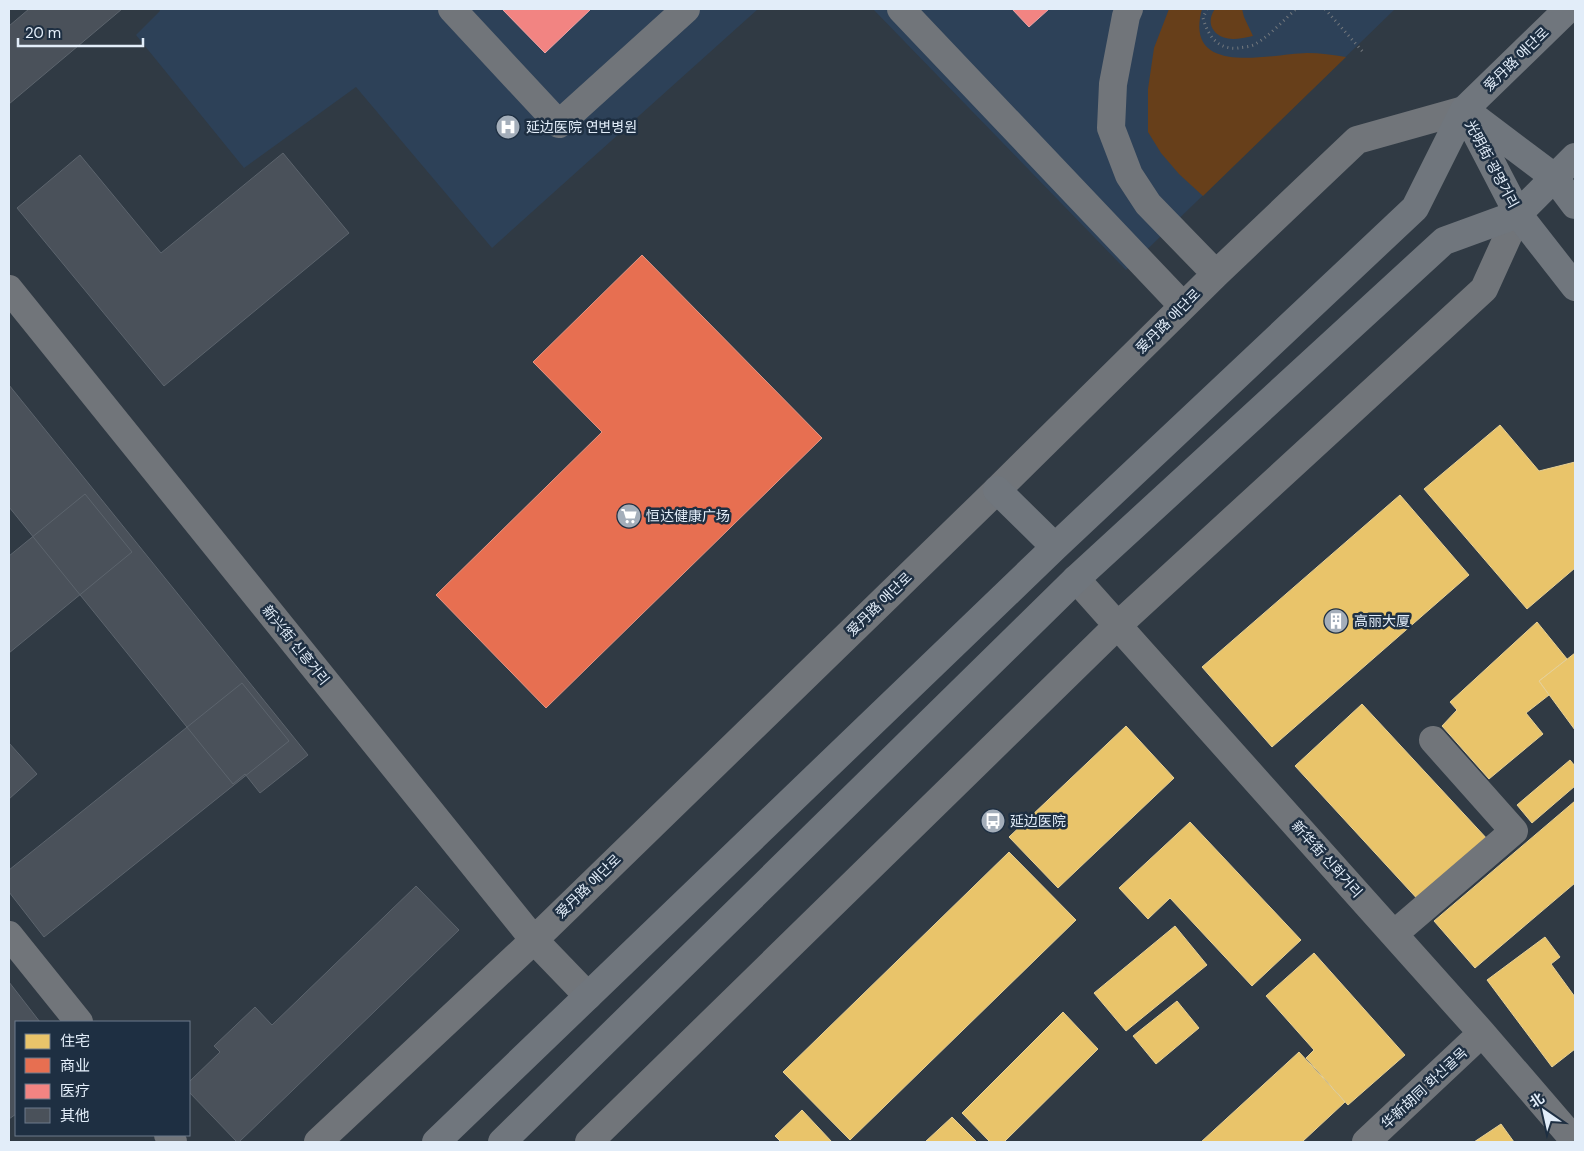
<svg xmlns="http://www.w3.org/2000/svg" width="1584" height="1151" viewBox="0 0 1584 1151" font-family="'DM Sans','Noto Sans SC','Noto Sans KR',sans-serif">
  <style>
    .built { fill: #2d4158 }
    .green { fill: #673f1a }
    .homes { fill: #e9c46a; stroke: #e7d095 }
    .shops { fill: #e76f51; stroke: #e69583 }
    .health { fill: #f28482; stroke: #eda4a6 }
    .building { fill: #4a515a; stroke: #5c646d }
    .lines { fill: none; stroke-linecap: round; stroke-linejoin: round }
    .path { stroke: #73787d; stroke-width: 3; stroke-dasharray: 1 4; stroke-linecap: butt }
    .minor { stroke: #71757a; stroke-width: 28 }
    .major { stroke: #70767d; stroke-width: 28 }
    .labels { text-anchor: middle; stroke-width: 5; stroke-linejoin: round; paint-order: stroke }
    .street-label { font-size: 14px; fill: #e2edf9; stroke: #1e2f42 }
    .poi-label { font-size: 14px; fill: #e2edf9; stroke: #1e2f42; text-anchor: start }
  </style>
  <rect width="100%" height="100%" fill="#303a44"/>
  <path class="built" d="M 159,9 L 758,9 L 492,248 L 356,87 L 244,168 L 136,35 L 160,11 Z
    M 873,9 L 1395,9 L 1126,270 Z"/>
  <path class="green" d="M 1169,9 L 1202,9 C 1183,78 1270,54 1307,53 C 1320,53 1333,55 1346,57 L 1203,196 L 1179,174 L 1161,153 L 1148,132 L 1148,89 L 1154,48 Z
    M 1215,9 L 1242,9 L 1244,17 L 1253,36 C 1247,37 1239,39 1233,39 C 1215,39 1204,24 1215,9 Z"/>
  <path class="homes" d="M 1500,425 L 1539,471 L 1575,462 L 1575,568 L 1527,609 L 1424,489 Z
    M 1400,495 L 1469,575 L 1272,747 L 1202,667 Z
    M 1537,622 L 1567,659 L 1539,681 L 1549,695 L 1526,713 L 1543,734 L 1489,779 L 1442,726 L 1457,710 L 1450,702 Z
    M 1575,653 L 1575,730 L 1539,681 Z
    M 1362,704 L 1489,841 L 1422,904 L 1295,766 Z
    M 1126,726 L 1174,778 L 1058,888 L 1009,837 Z
    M 1570,760 L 1575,766 L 1575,786 L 1532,823 L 1517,805 Z
    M 1575,801 L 1575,883 L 1475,968 L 1434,921 Z
    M 1190,822 L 1301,940 L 1252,986 L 1170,898 L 1148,919 L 1119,888 Z
    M 1009,852 L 1076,920 L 850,1140 L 783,1072 Z
    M 1175,926 L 1207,965 L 1126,1031 L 1094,993 Z
    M 1545,937 L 1560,957 L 1551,964 L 1575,997 L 1575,1049 L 1552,1067 L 1487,980 Z
    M 1314,953 L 1405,1055 L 1348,1105 L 1306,1058 L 1314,1050 L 1266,996 Z
    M 1177,1001 L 1199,1028 L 1156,1064 L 1133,1036 Z
    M 1063,1012 L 1098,1049 L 1004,1142 L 990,1142 L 962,1113 Z
    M 1299,1052 L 1345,1102 L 1302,1142 L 1201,1142 Z
    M 802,1110 L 832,1142 L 781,1142 L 775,1136 Z
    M 952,1117 L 977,1142 L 925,1142 Z
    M 1501,1124 L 1514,1142 L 1474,1142 Z"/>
  <path class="shops" d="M 642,255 L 822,438 L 546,708 L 436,595 L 602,432 L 533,362 Z"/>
  <path class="health" d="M 502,9 L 591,9 L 545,53 Z
    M 1012,9 L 1049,9 L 1029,27 Z"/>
  <path class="building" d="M 29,9 L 122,9 L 9,104 L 9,26 Z
    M 283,153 L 349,233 L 164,386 L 17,208 L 80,155 L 161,253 Z
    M 9,385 L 308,755 L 260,793 L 245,774 L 233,784 L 9,507 Z
    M 85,494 L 132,552 L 9,653 L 9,556 Z
    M 242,683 L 289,741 L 44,937 L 9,892 L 9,870 Z
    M 9,743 L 37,774 L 9,799 Z
    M 416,886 L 459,930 L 239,1142 L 237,1142 L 189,1092 L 189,1082 L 220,1052 L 214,1046 L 255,1007 L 272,1025 Z
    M 9,982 L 40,1022 L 16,1022 L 16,1114 L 9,1119 Z"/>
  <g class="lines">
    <path class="path" d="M 1207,9 L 1203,18 C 1208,36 1218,50 1238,48 C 1244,47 1252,47 1257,43 C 1269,36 1285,19 1296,9
      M 1325,9 L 1364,53"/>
    <path class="minor" d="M 452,9 L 559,124 L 686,9
      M 901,9 L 1183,306
      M 1129,9 L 1126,16 L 1113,84 L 1111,128 L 1129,175 L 1148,204 L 1216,274
      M 9,289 L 534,940 L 588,996
      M 1076,579 L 1482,1033 L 1575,1141
      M 1394,934 L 1514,831 L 1433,740
      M 9,935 L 79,1022
      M 168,1135 L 173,1142
      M 318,1142 L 534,940 L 997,490 L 1216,274 L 1357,140 L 1464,110
      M 589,1142 L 1117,626 L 1484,289 L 1518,214
      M 1366,1142 L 1482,1033"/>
    <path class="major" d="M 1464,110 L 1518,214 L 1575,287
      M 1469,113 L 1554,177 L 1575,205
      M 997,490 L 1055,547
      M 436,1142 L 1055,547 L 1415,208 L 1464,110 L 1568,9
      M 502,1142 L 1076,579 L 1444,241 L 1518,214 L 1575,157"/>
  </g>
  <defs>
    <symbol id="hospital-disc" viewBox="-11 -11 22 22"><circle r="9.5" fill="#a4aeba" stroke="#1e2f42"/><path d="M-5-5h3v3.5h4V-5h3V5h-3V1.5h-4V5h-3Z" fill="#fff"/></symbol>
    <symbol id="supermarket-disc" viewBox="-11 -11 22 22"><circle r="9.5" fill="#a4aeba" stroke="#1e2f42"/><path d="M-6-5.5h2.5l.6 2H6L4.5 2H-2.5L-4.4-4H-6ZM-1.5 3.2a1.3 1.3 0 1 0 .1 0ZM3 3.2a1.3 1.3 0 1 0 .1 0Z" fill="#fff"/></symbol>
    <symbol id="building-disc" viewBox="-11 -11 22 22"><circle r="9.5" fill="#a4aeba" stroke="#1e2f42"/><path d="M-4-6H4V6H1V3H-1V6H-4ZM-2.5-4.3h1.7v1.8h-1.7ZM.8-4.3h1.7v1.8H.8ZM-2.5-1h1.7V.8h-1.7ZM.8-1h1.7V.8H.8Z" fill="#fff"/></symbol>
    <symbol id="bus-disc" viewBox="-11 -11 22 22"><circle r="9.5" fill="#a4aeba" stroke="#1e2f42"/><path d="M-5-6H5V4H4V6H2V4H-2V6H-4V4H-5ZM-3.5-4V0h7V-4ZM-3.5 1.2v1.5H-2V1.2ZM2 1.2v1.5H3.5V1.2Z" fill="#fff"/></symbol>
  </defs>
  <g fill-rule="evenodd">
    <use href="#hospital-disc" x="494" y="113" width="28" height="28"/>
    <use href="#supermarket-disc" x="615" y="502" width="28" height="28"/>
    <use href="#building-disc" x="1322" y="607" width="28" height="28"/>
    <use href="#bus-disc" x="979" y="807" width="28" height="28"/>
  </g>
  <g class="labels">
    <g class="street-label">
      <text transform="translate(1516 59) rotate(-44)" y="5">爱丹路 애단로</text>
      <text transform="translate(1492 164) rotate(62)" y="5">光明街 광명거리</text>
      <text transform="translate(1168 321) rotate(-45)" y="5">爱丹路 애단로</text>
      <text transform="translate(879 604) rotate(-44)" y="5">爱丹路 애단로</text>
      <text transform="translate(296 645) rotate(51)" y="5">新兴街 신흥거리</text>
      <text transform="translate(1327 859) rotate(48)" y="5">新华街 신화거리</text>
      <text transform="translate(588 886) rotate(-44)" y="5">爱丹路 애단로</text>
      <text transform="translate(1424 1088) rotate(-43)" y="5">华新胡同 화신골목</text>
    </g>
    <g class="poi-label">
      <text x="526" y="132">延边医院 연변병원</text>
      <text x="646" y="521">恒达健康广场</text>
      <text x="1354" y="626">高丽大厦</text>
      <text x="1010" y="826">延边医院</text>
    </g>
  </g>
  <rect width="1584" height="1151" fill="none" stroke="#e2edf9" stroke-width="20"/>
  <rect x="15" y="1021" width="175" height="115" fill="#1e2f42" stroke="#6c7b8b"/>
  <rect x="25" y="1034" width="25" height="15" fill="#e9c46a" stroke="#6c7b8b"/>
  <text x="60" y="1046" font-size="15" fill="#e2edf9">住宅</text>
  <rect x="25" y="1058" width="25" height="15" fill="#e76f51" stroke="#6c7b8b"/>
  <text x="60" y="1071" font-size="15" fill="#e2edf9">商业</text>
  <rect x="25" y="1084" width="25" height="15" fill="#f28482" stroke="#6c7b8b"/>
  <text x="60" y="1096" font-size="15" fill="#e2edf9">医疗</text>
  <rect x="25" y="1108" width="25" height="15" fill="#4a515a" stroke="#6c7b8b"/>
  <text x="60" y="1121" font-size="15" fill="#e2edf9">其他</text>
  <g transform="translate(1544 1111) rotate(326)" stroke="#1e2f42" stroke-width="4" paint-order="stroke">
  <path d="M0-4L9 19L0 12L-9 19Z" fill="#e2edf9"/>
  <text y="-8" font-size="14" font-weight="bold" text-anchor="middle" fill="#e2edf9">北</text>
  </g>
  <path d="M18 38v8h125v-8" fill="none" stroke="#e2edf9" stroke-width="2.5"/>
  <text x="25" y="38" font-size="15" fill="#e2edf9" stroke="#1e2f42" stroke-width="4" paint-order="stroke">20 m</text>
</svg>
